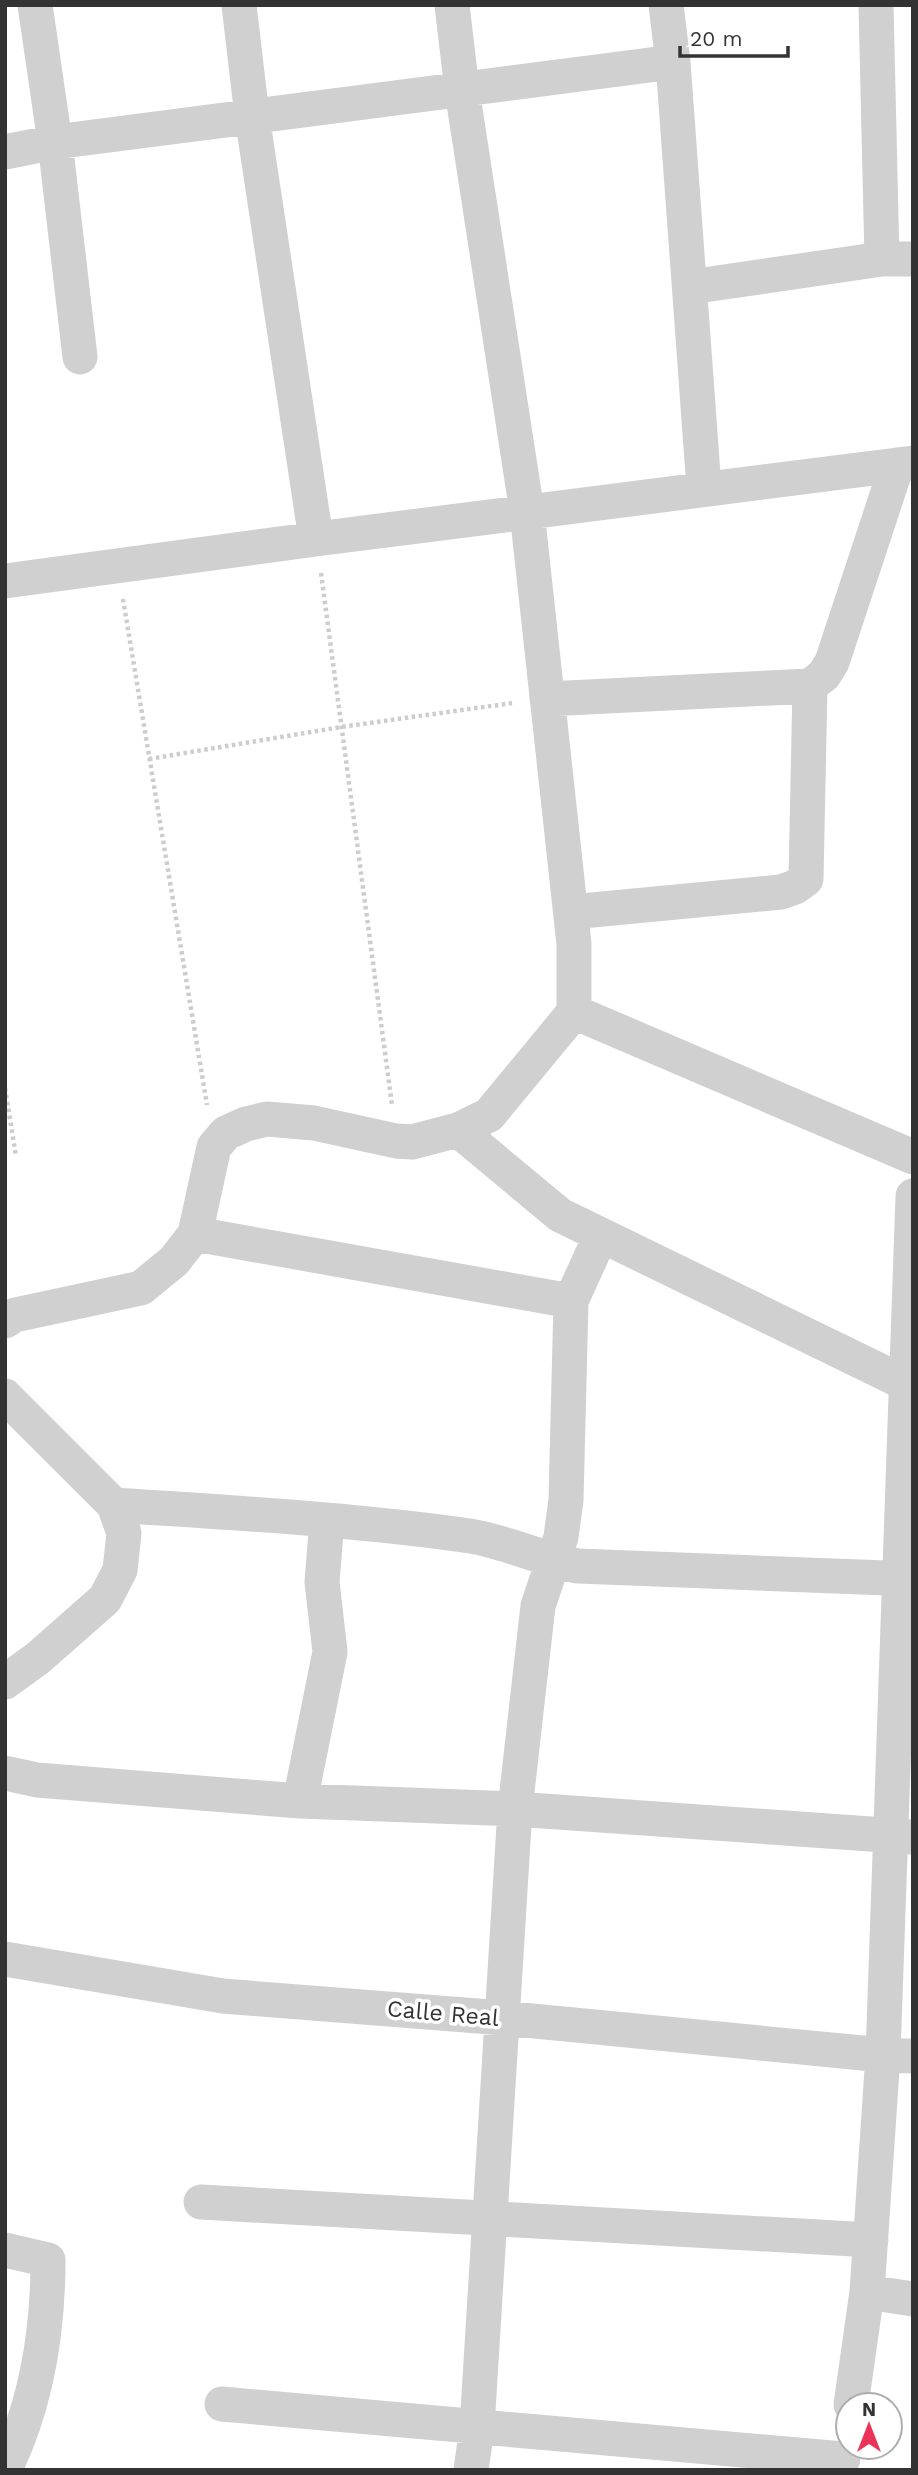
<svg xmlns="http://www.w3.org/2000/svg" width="918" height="2475" viewBox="0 0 918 2475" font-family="'Work Sans',sans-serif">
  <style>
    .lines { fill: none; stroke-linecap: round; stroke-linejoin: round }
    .path { stroke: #cdcdcd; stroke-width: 4.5; stroke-dasharray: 3.5 3.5; stroke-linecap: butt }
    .street { stroke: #d0d0d0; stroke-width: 35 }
    .labels { text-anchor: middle; stroke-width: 7; stroke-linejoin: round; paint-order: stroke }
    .street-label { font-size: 23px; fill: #333; stroke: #fff }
  </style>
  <rect width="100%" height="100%" fill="#fff"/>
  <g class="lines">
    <path class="path" d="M 321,573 L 392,1105
      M 123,599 L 207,1105
      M 149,759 L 341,727 L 512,703
      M 5,1088 L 16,1156"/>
    <path class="street" d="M 35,5 L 55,142 L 80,357
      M 239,5 L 252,116 L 316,539
      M 666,5 L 673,62 L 704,488
      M 876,5 L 882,259
      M 5,152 L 55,142 L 673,62
      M 690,287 L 882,259 L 913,259
      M 5,581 L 316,539 L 913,463
      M 547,699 L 810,686 L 824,675 L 832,662 L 897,465
      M 571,912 L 781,892 L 795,887 L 806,879 L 810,686
      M 574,1012 L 913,1157
      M 458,1130 L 560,1215 L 905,1383
      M 195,1234 L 571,1301
      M 5,1321 L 15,1315 L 141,1288 L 174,1261 L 195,1234 L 214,1147 L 226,1133 L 246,1124 L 267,1119 L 314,1123 L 396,1141 L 412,1142 L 458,1130 L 489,1115 L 574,1012 L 574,944 L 527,512 L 462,90 L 452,5
      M 5,1396 L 114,1505 L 124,1533 L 120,1570 L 105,1599 L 38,1658 L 5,1682
      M 114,1505 C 233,1513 352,1519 470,1536 C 507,1542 541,1559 578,1566 L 913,1579
      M 5,1773 L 37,1780 L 300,1801 L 515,1809 L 913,1837
      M 300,1801 L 330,1652 L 322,1582 L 327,1520
      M 5,1959 L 223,1996 L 503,2018 L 883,2055 L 913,2056
      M 201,2202 L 871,2240
      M 5,2250 L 48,2260 C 48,2333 37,2403 5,2469
      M 867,2292 L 913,2299
      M 222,2404 L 843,2459
      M 851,2405 L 867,2292 L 883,2055 L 913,1196
      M 471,2470 L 477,2427 L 515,1809 L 538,1606 L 561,1537 L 566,1500 L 571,1301 L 601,1235"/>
  </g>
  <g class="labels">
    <g class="street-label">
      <text transform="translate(443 2013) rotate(5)" y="8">Calle Real</text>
    </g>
  </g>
  <rect width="918" height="2475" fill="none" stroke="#333333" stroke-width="14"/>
  <g transform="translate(869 2426)"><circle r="33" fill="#ffffff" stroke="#adadad" stroke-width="2"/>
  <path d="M0-5L12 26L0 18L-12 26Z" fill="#eb335a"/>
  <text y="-10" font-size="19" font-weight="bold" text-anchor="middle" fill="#333333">N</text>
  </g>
  <path d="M680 46v10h108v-10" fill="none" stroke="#333333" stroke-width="3.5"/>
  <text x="690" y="46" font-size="21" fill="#333333" stroke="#ffffff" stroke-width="5" paint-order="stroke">20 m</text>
</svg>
